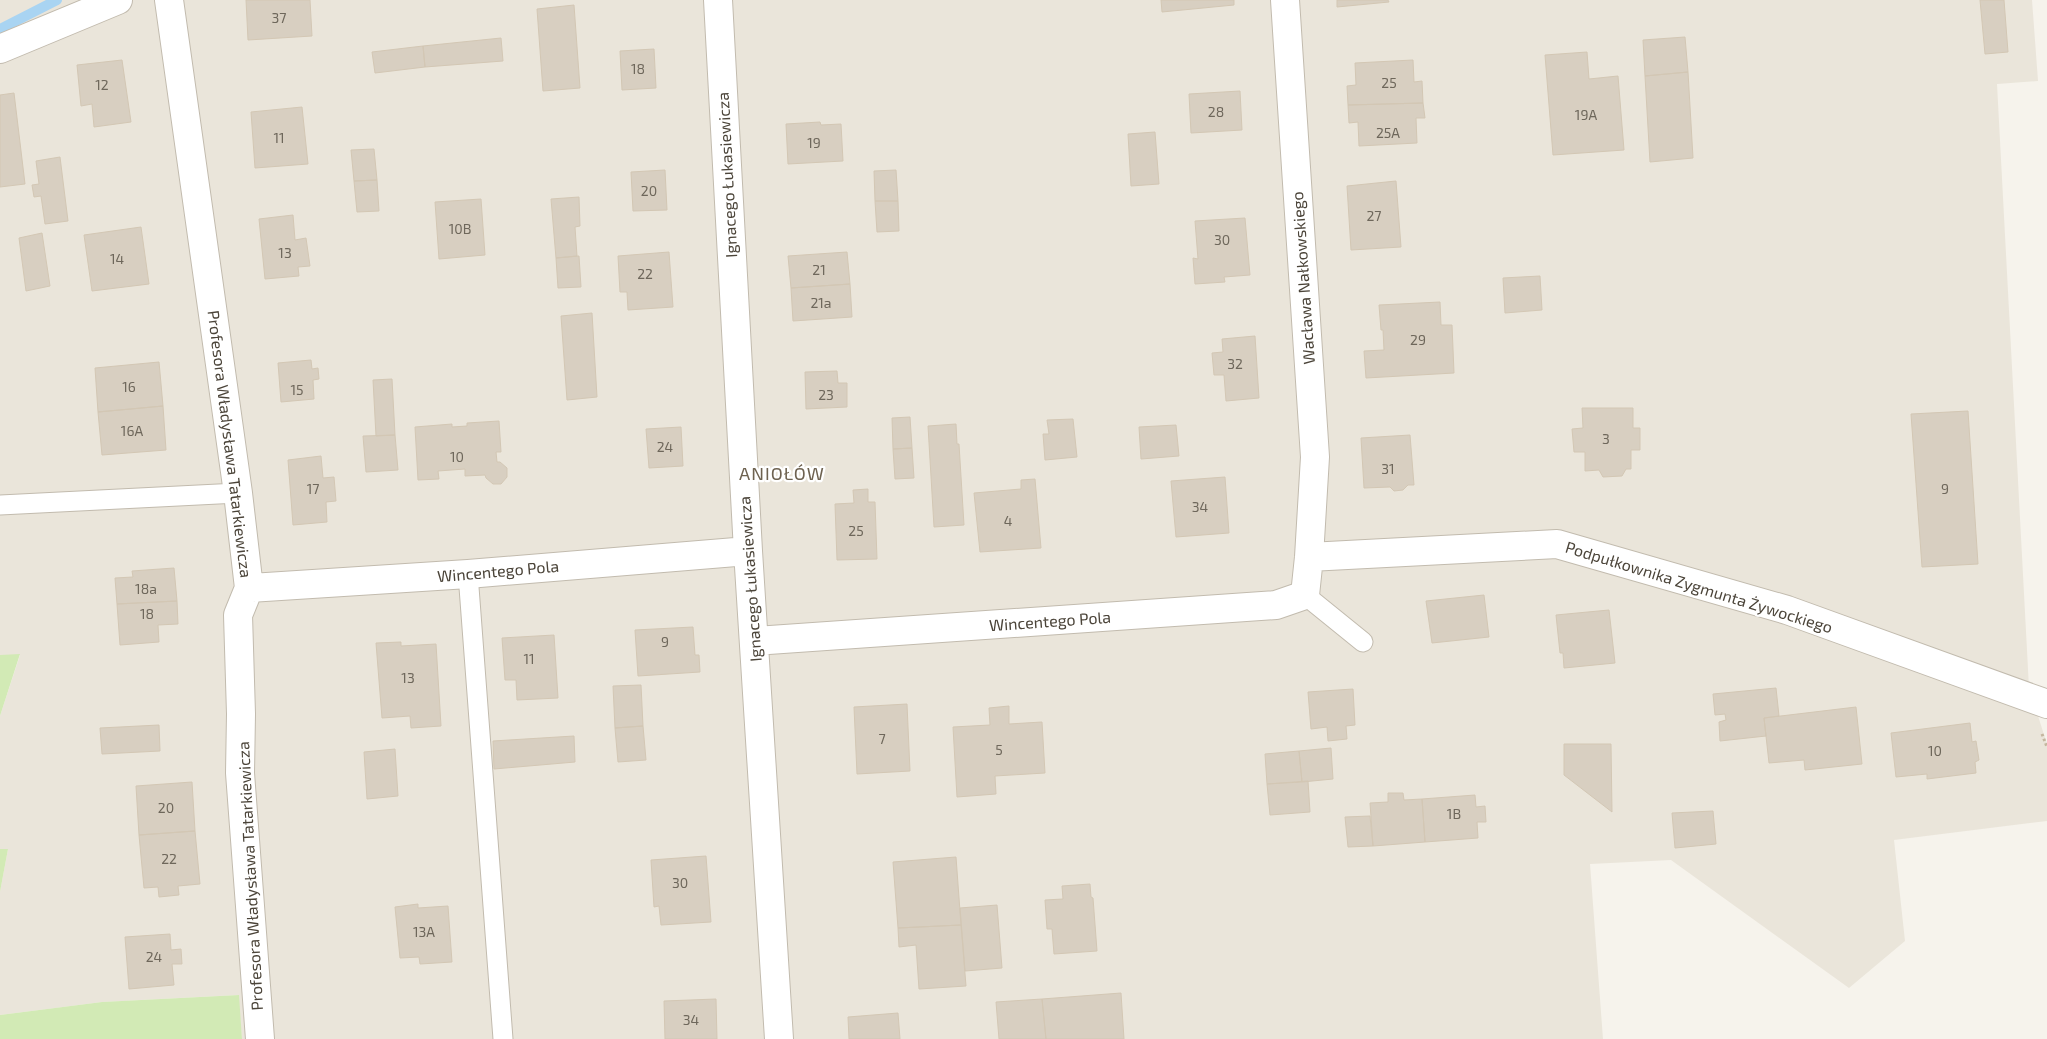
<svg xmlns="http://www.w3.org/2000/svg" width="2047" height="1039" viewBox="0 0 2047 1039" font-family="'Exo 2',sans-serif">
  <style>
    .residential { fill: #eae5da }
    .green { fill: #d2eab5 }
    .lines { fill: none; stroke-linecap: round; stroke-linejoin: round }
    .stream { stroke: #a9d4f2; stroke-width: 10 }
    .building { fill: #d8cfc1; stroke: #d3c7b4 }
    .lane-casing { stroke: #c2bbae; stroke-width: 21 }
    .street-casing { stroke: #c2bbae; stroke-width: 30 }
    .path { stroke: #c4b79f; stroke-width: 3; stroke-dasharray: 2.5 2.5; stroke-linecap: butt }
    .lane { stroke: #fff; stroke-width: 19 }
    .street { stroke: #fff; stroke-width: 28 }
    .labels { text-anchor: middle; stroke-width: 4.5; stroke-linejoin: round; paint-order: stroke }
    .number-label { font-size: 14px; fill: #6e675b }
    .street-label { font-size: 16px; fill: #4b4439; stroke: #fff }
    .neighbourhood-label { font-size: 18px; letter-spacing: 1px; fill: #6e6250; stroke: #fff }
  </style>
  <rect width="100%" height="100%" fill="#f6f3ec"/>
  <path class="residential" d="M 0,0 L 2032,0 L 2038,81 L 1997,84 L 2029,688 L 2047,744 L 2047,821 L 1894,840 L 1905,941 L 1849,988 L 1671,860 L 1590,864 L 1603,1039 L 242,1039 L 238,995 L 102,1002 L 0,1015 L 0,892 L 8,849 L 0,849 L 0,716 L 20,655 L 0,655 Z"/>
  <path class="green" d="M 20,654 L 0,716 L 0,655 Z
    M 0,849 L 8,849 L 0,892 Z
    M 239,995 L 242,1039 L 0,1039 L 0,1015 L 102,1002 Z"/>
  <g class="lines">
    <path class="stream" d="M 0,29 L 57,0"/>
  </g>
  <path class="building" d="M 246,0 L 310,0 L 312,36 L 248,40 Z
    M 1161,0 L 1234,0 L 1234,5 L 1162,12 Z
    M 1337,0 L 1388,0 L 1389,2 L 1337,7 Z
    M 1980,0 L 2004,0 L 2008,52 L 1985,54 Z
    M 574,5 L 580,88 L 543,91 L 537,9 Z
    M 1685,37 L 1688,72 L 1645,76 L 1643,40 Z
    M 501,38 L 503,61 L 425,67 L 423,46 Z
    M 423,46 L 425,67 L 375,73 L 372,52 Z
    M 654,49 L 656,88 L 622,90 L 620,51 Z
    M 1587,52 L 1589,79 L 1618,76 L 1624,150 L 1553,155 L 1545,55 Z
    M 122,60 L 131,122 L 94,127 L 92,104 L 81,106 L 77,65 Z
    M 1413,60 L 1414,82 L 1422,81 L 1423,103 L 1348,105 L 1347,86 L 1356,85 L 1355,63 Z
    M 1688,72 L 1693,158 L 1650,162 L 1645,76 Z
    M 1240,91 L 1242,130 L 1191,133 L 1189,94 Z
    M 14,93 L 25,184 L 0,187 L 0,95 Z
    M 1423,103 L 1425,118 L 1416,118 L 1417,143 L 1359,146 L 1358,122 L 1349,123 L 1348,105 Z
    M 302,107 L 308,164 L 255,168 L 251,112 Z
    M 820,122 L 821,125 L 841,124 L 843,161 L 788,164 L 786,124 Z
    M 1155,132 L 1159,184 L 1131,186 L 1128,134 Z
    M 374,149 L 377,180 L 354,181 L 351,150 Z
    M 60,157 L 68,221 L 45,224 L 41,196 L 34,197 L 32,185 L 39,184 L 36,161 Z
    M 665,170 L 667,210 L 633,211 L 631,172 Z
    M 896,170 L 898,201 L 875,201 L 874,171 Z
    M 377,180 L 379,211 L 357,212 L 354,181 Z
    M 1396,181 L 1401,247 L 1351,250 L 1347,186 Z
    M 579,197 L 580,226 L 575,227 L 577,256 L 556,258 L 551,199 Z
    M 481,199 L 485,255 L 439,259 L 435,202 Z
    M 875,201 L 898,201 L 899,231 L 877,232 Z
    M 293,215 L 295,240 L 306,238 L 310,266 L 298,267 L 299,276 L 265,279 L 259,219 Z
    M 1245,218 L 1250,275 L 1224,277 L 1225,282 L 1195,284 L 1193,258 L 1198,259 L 1195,221 Z
    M 141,227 L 149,284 L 92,291 L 84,235 Z
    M 42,233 L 50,286 L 26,291 L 19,238 Z
    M 669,252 L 673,307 L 628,310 L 627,292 L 620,292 L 618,256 Z
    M 847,252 L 850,284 L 791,288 L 788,256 Z
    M 579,256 L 581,287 L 558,288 L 556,258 Z
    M 1540,276 L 1542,310 L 1505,313 L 1503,278 Z
    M 850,284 L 852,317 L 793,321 L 791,288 Z
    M 1440,302 L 1441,325 L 1452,325 L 1454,373 L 1366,378 L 1364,351 L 1384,350 L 1383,330 L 1381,330 L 1379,305 Z
    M 592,313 L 597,397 L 567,400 L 561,316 Z
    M 1255,336 L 1259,398 L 1226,401 L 1224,375 L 1214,375 L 1212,353 L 1223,352 L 1222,339 Z
    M 311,360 L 312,369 L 318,368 L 319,379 L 313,380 L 314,399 L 281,402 L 278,363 Z
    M 159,362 L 163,406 L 98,412 L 95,368 Z
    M 837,371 L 838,383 L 847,383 L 847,407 L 806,409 L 805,372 Z
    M 392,379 L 395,435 L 376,436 L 373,380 Z
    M 163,406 L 166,450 L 102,455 L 98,412 Z
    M 1582,408 L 1633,408 L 1633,428 L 1640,428 L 1640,450 L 1631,450 L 1631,469 L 1626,469 L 1622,476 L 1603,477 L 1599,470 L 1585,471 L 1585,452 L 1574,452 L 1572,429 L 1583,428 Z
    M 1968,411 L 1978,564 L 1922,567 L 1911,414 Z
    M 910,417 L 912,448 L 893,449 L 892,418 Z
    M 1073,419 L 1077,457 L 1045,460 L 1043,434 L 1049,434 L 1047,420 Z
    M 499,421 L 501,452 L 496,452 L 497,462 L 500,462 L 507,468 L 507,477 L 501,484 L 493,484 L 486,478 L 485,475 L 465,476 L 465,469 L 438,471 L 439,479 L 418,480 L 415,427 L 452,424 L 452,427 L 467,426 L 467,423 Z
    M 956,424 L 957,444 L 959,444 L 964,525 L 934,527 L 928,426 Z
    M 1176,425 L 1179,456 L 1141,459 L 1139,427 Z
    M 681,427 L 683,466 L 649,468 L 646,429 Z
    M 395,435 L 398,470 L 366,472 L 363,436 Z
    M 1410,435 L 1414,485 L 1408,485 L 1403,490 L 1394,491 L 1390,487 L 1364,488 L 1361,438 Z
    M 912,448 L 914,478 L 895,479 L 893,449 Z
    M 321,456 L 323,478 L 334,477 L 336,501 L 326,502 L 327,522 L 293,525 L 288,460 Z
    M 1225,477 L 1229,533 L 1176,537 L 1171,481 Z
    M 1035,479 L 1041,548 L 980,552 L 974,493 L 1021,489 L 1021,480 Z
    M 868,489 L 868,502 L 875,502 L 877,559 L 837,560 L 835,504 L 854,503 L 853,490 Z
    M 174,568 L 177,601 L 117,604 L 115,578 L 133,577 L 132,571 Z
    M 1484,595 L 1489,637 L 1432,643 L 1426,601 Z
    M 177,601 L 178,624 L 158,625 L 159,642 L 120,645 L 117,604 Z
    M 1609,610 L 1615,663 L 1564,668 L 1563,653 L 1560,653 L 1556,615 Z
    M 693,627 L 695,655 L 699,655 L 700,672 L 638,676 L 635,630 Z
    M 554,635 L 558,698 L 517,700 L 516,680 L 505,680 L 502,638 Z
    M 401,642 L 401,646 L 436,644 L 441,726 L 411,728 L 410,716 L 382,718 L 376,643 Z
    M 641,685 L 643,726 L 615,728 L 613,686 Z
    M 1776,688 L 1779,716 L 1764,718 L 1766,736 L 1720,741 L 1719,722 L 1726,720 L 1725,714 L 1715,715 L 1713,694 Z
    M 1353,689 L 1355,725 L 1346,726 L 1347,739 L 1328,741 L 1327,727 L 1311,729 L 1308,692 Z
    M 907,704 L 910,771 L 857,774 L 854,707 Z
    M 1009,706 L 1009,724 L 1042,722 L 1045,773 L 995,776 L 996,794 L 957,797 L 953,727 L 990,725 L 989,708 Z
    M 1856,707 L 1862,764 L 1805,770 L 1804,760 L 1769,763 L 1764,718 Z
    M 1970,723 L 1972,742 L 1976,741 L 1979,760 L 1975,762 L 1976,773 L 1927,779 L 1927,774 L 1896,777 L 1891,733 Z
    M 159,725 L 160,751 L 102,754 L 100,728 Z
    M 643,726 L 646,760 L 618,762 L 615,728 Z
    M 574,736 L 575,762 L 494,769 L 493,741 Z
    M 1564,744 L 1611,744 L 1612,812 L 1564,775 Z
    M 1331,748 L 1333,779 L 1302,782 L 1299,751 Z
    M 395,749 L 398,796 L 367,799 L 364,752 Z
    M 1299,751 L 1302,782 L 1267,784 L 1265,754 Z
    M 1308,781 L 1310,812 L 1270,815 L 1267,784 Z
    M 192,782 L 195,831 L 139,835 L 136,786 Z
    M 1388,793 L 1403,793 L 1404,800 L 1422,799 L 1425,842 L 1373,846 L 1370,803 L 1388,802 Z
    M 1475,795 L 1476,807 L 1485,806 L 1486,822 L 1477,822 L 1478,838 L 1425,842 L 1422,799 Z
    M 1713,811 L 1716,844 L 1675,848 L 1672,813 Z
    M 1370,816 L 1373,846 L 1348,847 L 1345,817 Z
    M 195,831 L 200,884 L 178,886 L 179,895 L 159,897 L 158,887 L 144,888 L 139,835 Z
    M 706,856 L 711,922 L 661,925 L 659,906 L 654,907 L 651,860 Z
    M 956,857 L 961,925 L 898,928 L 893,862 Z
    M 1090,884 L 1091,897 L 1093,898 L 1097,951 L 1054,954 L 1052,929 L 1047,929 L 1045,900 L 1063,899 L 1062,886 Z
    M 418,904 L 418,908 L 448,906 L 452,962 L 420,964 L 419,957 L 400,958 L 395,907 Z
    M 997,905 L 1002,968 L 965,971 L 960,908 Z
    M 961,925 L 966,986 L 919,989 L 916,945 L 899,947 L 898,928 Z
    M 170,934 L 171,950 L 181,949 L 182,964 L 172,964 L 174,985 L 129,989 L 125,937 Z
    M 1121,993 L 1124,1039 L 1046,1039 L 1042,999 Z
    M 716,999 L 717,1039 L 665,1039 L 664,1001 Z
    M 1042,999 L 1046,1039 L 999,1039 L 996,1002 Z
    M 898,1013 L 900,1039 L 849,1039 L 848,1017 Z"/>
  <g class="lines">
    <defs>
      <path id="lane" d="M 0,505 L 238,493
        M 468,574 L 503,1039
        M 1305,595 L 1363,642"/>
      <path id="street" d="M 169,0 L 238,493 L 249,588 L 238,615 L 241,714 L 240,773 L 260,1039
        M 718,0 L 748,551 L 779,1039
        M 0,49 L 118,0
        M 1309,557 L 1557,544 L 1787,610 L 2047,704
        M 249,588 L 468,574 L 748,551
        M 754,641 L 1276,605 L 1305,595 L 1309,557 L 1315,457 L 1285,0"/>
    </defs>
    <use href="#lane" class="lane-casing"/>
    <use href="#street" class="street-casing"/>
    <path class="path" d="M 2042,734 L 2047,747"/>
    <use href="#lane" class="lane"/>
    <use href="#street" class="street"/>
  </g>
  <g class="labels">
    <g class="number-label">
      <text x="279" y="23">37</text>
      <text x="638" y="74">18</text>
      <text x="1389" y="88">25</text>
      <text x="102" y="90">12</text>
      <text x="1216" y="117">28</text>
      <text x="1586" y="120">19A</text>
      <text x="1388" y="138">25A</text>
      <text x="279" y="143">11</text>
      <text x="814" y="148">19</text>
      <text x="649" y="196">20</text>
      <text x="1374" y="221">27</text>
      <text x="460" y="234">10B</text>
      <text x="1222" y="245">30</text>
      <text x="285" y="258">13</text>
      <text x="117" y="264">14</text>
      <text x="819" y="275">21</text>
      <text x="645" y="279">22</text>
      <text x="821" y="308">21a</text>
      <text x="1418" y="345">29</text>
      <text x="1235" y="369">32</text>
      <text x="129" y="392">16</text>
      <text x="297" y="395">15</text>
      <text x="826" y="400">23</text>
      <text x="132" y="436">16A</text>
      <text x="1606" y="444">3</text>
      <text x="665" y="452">24</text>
      <text x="457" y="462">10</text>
      <text x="1388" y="474">31</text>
      <text x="313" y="494">17</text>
      <text x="1945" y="494">9</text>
      <text x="1200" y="512">34</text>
      <text x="1008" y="526">4</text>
      <text x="856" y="536">25</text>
      <text x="146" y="594">18a</text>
      <text x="147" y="619">18</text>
      <text x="665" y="647">9</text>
      <text x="529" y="664">11</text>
      <text x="408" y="683">13</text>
      <text x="882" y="744">7</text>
      <text x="999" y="755">5</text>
      <text x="1935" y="756">10</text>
      <text x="166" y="813">20</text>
      <text x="1454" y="819">1B</text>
      <text x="169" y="864">22</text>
      <text x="680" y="888">30</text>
      <text x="424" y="937">13A</text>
      <text x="154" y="962">24</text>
      <text x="691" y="1025">34</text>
    </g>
    <g class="street-label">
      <text transform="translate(727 175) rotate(-93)" y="6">Ignacego Łukasiewicza</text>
      <text transform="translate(1303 278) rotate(-94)" y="6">Wacława Nałkowskiego</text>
      <text transform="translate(230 444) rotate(83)" y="6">Profesora Władysława Tatarkiewicza</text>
      <text transform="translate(498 571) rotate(-5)" y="6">Wincentego Pola</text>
      <text transform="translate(750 579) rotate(-94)" y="6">Ignacego Łukasiewicza</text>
      <text transform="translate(1699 587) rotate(17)" y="6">Podpułkownika Zygmunta Żywockiego</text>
      <text transform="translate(1050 621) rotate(-4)" y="6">Wincentego Pola</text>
      <text transform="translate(250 876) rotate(-93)" y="6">Profesora Władysława Tatarkiewicza</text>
    </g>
    <g class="neighbourhood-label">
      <text x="782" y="480">ANIOŁÓW</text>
    </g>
  </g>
</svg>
